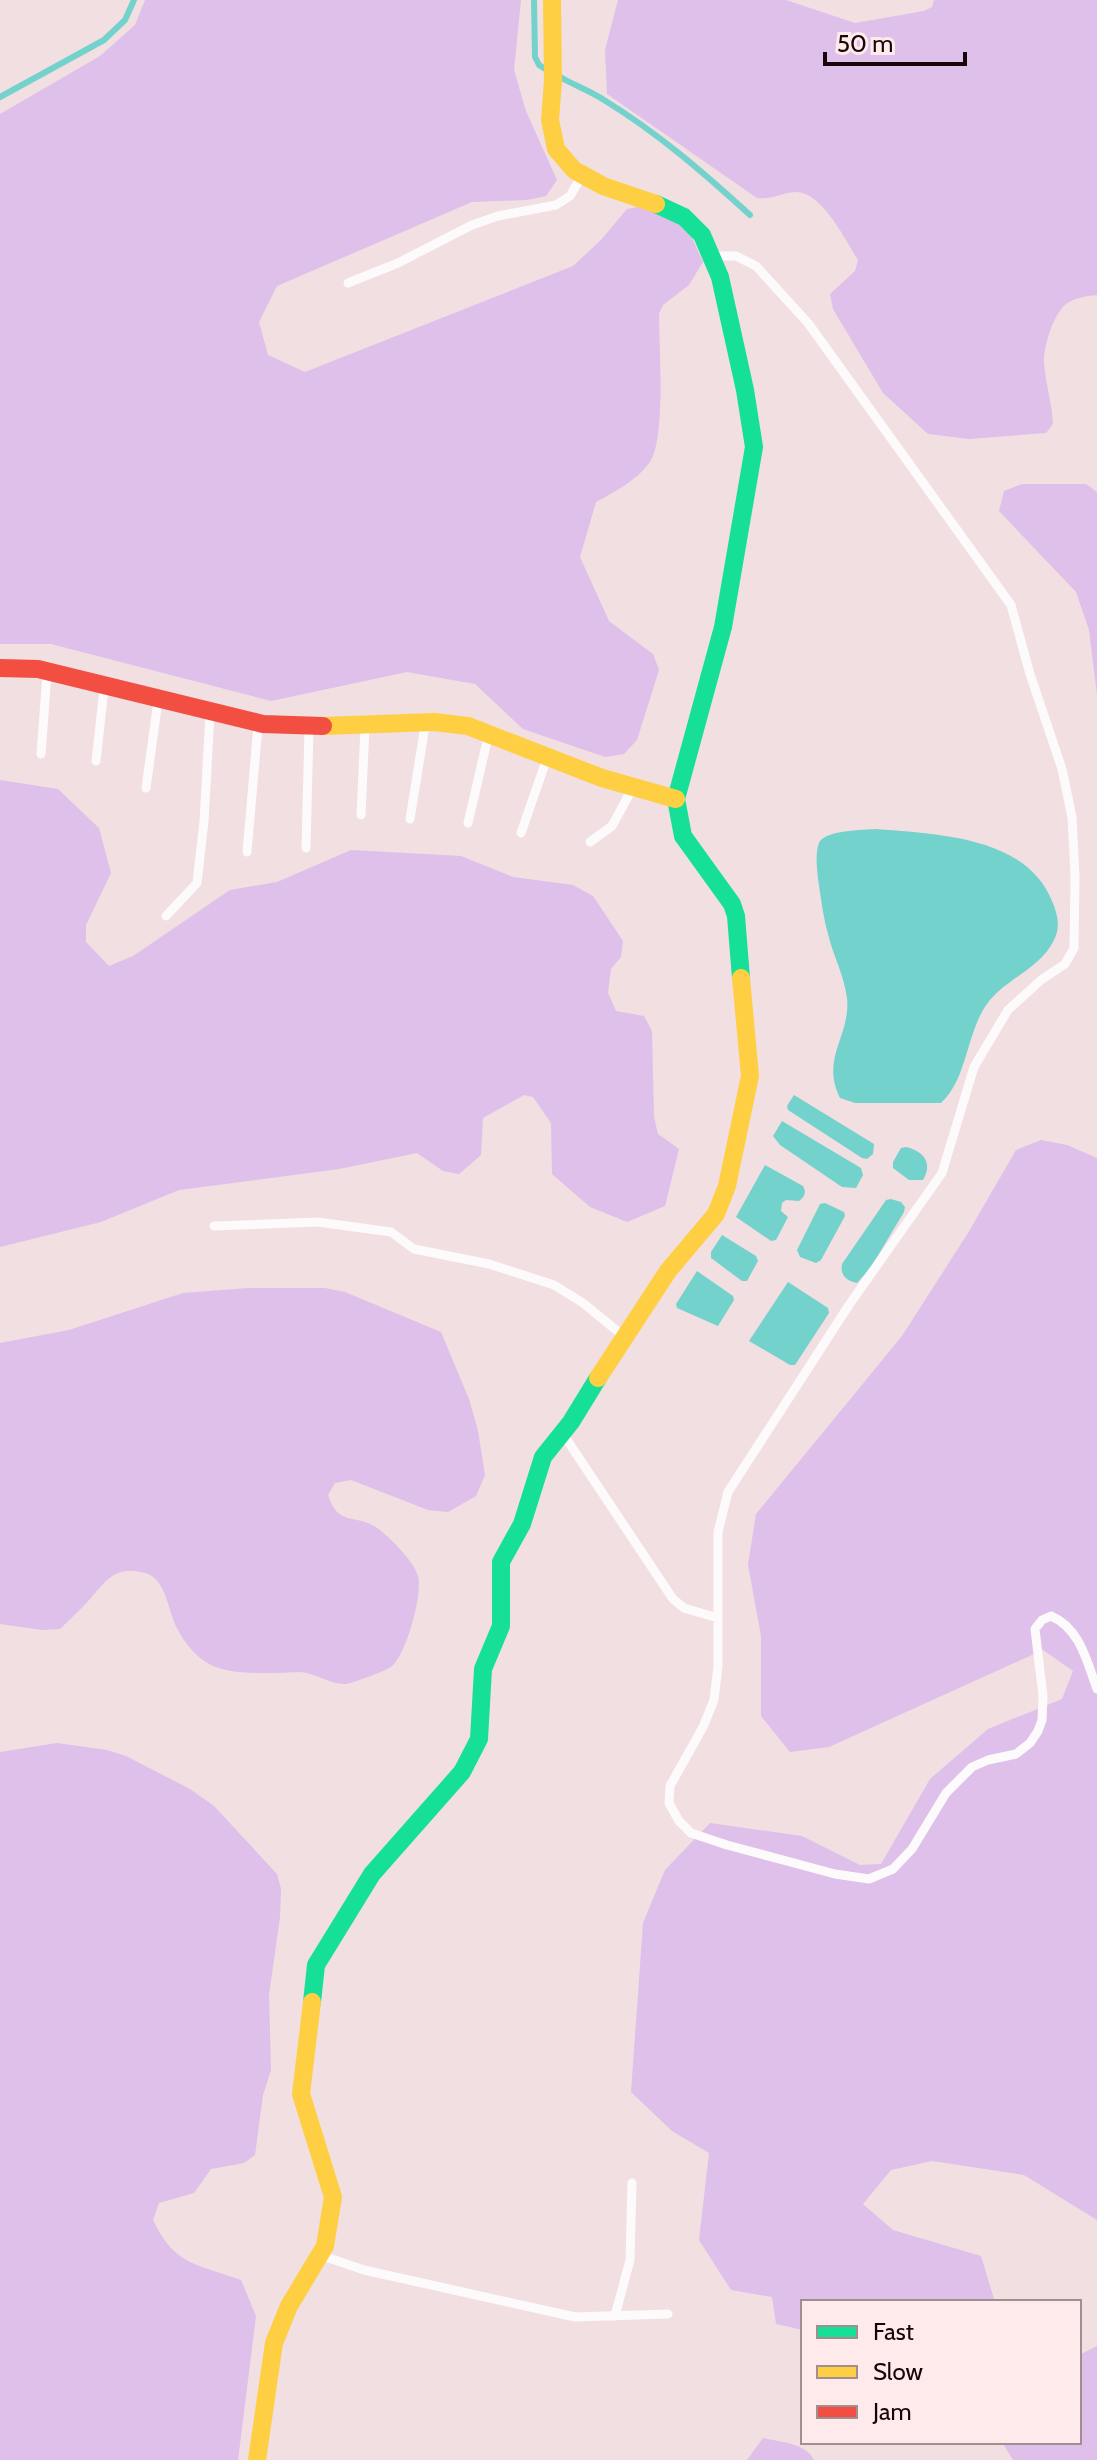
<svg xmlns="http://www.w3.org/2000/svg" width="1097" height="2460" viewBox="0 0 1097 2460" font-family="Cabin,sans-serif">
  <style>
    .green { fill: #dec0ea }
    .water { fill: #74d2cc }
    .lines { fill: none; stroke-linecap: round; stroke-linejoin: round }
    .stream { stroke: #74d2cc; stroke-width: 6 }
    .lane { stroke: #fdfafb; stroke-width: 9 }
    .fast { stroke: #16e098; stroke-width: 18 }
    .slow { stroke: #ffcf43; stroke-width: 18 }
    .jam { stroke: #f24e42; stroke-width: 18 }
  </style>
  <rect width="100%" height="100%" fill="#f1dfe2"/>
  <path class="green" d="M 145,0 L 521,0 L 514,70 L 526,111 L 557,180 L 546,196 L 527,200 L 472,202 L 277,286 L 259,322 L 268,355 L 305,372 L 573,266 L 601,240 L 627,209 L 643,206 L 684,220 L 703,262 L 689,285 L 663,305 L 659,314 C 659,345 666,438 650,462 C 636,481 616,491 596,502 L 580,557 L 609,621 L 653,654 L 659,670 L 637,740 L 624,754 L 605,757 L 523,729 L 475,684 L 407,672 L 271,701 L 51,644 L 0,644 L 0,114 L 100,56 L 135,25 Z
    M 618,0 L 786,0 L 855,23 L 924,11 L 932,7 L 934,0 L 1097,0 L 1097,295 C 1086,296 1070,298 1062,308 C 1052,320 1044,346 1044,361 C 1045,382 1052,403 1053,424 L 1046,433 L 969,439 L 928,434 L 883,393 L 833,309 L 830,294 L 855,271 L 858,260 C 846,241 821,190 795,192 C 781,193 772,200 757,198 L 607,94 L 605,50 Z
    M 1022,484 L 1086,484 L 1097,492 L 1097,694 L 1089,630 L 1076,592 L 999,511 L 1004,491 Z
    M 0,780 L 58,789 L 99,828 L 111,873 L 86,925 L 86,942 L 109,966 L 133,956 L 230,890 L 277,882 L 351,850 L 461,856 L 513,877 L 573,885 L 593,896 L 623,941 L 621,957 L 611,969 L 608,993 L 616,1011 L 644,1016 L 652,1031 L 654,1117 L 658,1134 L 679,1149 L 665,1206 L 627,1222 L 590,1207 L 552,1174 L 551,1123 L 533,1097 L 524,1095 L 483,1118 L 481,1155 L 459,1174 L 443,1171 L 417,1153 L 339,1169 L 179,1190 L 101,1222 L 0,1247 Z
    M 1041,1140 L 1067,1145 L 1097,1158 L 1097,2220 L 1024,2175 L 932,2161 L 891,2170 L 863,2204 L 893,2230 L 981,2256 L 994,2299 L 991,2302 L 803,2302 L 803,2330 L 776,2324 L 772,2297 L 731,2290 L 699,2240 L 709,2153 L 672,2131 L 631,2092 L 643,1923 L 665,1870 L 710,1823 L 802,1836 L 860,1865 L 881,1864 L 930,1779 L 988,1729 L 1062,1699 L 1073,1671 L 1043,1650 L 829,1747 L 790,1752 L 761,1716 L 761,1636 L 748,1565 L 756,1514 L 902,1336 L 968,1233 L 1016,1150 Z
    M 248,1288 L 325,1288 L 345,1292 L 441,1332 L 469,1399 L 478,1431 L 485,1475 L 476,1496 L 448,1512 L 428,1510 L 351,1480 L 335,1483 L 328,1495 C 338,1526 353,1514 374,1526 C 387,1534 414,1561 418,1576 C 423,1594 406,1656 391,1667 C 385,1671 353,1683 346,1684 C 331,1685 314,1672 299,1672 C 274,1673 230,1676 209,1664 C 195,1656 184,1642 177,1628 C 168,1611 166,1578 145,1573 C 115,1565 107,1580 90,1599 C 80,1610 70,1619 60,1629 L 42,1630 L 0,1624 L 0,1343 L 69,1330 L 183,1293 Z
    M 57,1743 L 107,1750 L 126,1756 L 190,1789 L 214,1806 L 277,1874 L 281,1889 L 280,1917 L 269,1995 L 271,2070 L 263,2095 L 255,2155 L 244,2163 L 211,2169 L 194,2193 L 159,2203 L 153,2220 C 175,2266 197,2264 241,2280 L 256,2316 L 238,2460 L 0,2460 L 0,1752 Z
    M 1097,2346 L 1097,2460 L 1013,2460 L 1002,2442 L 1079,2442 L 1079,2355 Z
    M 763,2438 C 780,2442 806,2443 814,2460 L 747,2460 Z"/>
  <path class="water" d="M 876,829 C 936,834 1026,836 1052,901 C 1058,915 1061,928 1053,942 C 1038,970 1005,979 987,1004 C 966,1033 968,1078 941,1103 L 855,1103 L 840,1098 C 820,1058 851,1036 847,998 C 844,975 833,955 828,934 C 823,916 821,898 818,879 C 817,868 815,854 819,843 C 824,830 864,830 876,829 Z
    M 794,1095 L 874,1144 L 873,1154 L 867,1159 L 862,1158 L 788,1110 L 787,1106 Z
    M 782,1121 L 861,1168 L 863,1175 L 856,1188 L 842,1187 L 780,1145 L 773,1136 Z
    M 906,1147 C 924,1151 933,1163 923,1180 L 909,1180 L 893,1168 L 893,1162 L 901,1148 Z
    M 765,1165 L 803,1186 C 807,1193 804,1197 799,1201 L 786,1200 L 782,1203 L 781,1211 L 788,1217 L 776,1240 L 771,1241 L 736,1217 Z
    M 891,1199 L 901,1202 L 905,1207 L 904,1212 L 871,1267 L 857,1283 C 846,1281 840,1275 842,1264 L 886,1200 Z
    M 825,1203 L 844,1212 L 845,1216 L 821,1260 L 816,1263 L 800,1257 L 797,1250 L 820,1204 Z
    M 722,1235 L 756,1256 L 758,1261 L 747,1281 L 742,1281 L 711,1258 L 711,1252 Z
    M 697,1271 L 733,1296 L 734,1300 L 718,1326 L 677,1308 L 676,1304 Z
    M 788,1282 L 828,1308 L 829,1313 L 795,1365 L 790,1365 L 749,1341 Z"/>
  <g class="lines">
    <path class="stream" d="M 534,0 L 535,57 L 539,65 L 547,70
      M 560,77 C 574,85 590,91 604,100 C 658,133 704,173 750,215
      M 0,97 L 104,40 L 125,20 L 134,0"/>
    <path class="lane" d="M 714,256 L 736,256 L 756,266 L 808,323 L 1011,605 L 1030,674 L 1062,769 L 1072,817 L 1075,876 L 1074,948 L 1065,964 L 1041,980 L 1008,1010 L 974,1067 L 942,1173 L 849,1305 L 728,1492 L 718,1532 L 718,1666 L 714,1700 L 703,1727 L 670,1786 L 669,1803 L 679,1821 L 691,1833 L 727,1845 L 835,1874 L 869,1879 L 893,1869 L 912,1849 L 946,1793 L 972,1767 L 988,1760 L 1016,1754 L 1030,1743 L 1038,1731 L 1042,1720 L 1043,1696 L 1035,1629 L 1042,1620 L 1051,1616 C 1080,1628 1087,1662 1097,1689
      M 348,283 L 398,263 L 472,225 L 498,216 L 556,205 L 570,196 L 581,177
      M 41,754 L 47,674
      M 96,761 L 104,689
      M 146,788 L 158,701
      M 361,815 L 365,727
      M 410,819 L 425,726
      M 468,823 L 488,737
      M 521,833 L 546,761
      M 590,842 L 612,826 L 631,791
      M 306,848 L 309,729
      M 247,852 L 258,726
      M 166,916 L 197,883 L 204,821 L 210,714
      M 214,1226 L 318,1222 L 391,1232 L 414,1249 L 489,1264 L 554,1285 L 583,1303 L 621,1334
      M 565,1437 L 673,1599 L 684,1608 L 718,1618
      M 323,2256 L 364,2270 L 575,2317 L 668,2314
      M 615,2316 L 630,2260 L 632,2183"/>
    <path class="fast" d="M 656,204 L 684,217 L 702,235 L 720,277 L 745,390 L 754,447 L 723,627 L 676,799 L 683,836 L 732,904 L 736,916 L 741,978
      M 312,2002 L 316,1965 L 372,1874 L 462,1772 L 479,1739 L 483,1669 L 501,1626 L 501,1562 L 522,1524 L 543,1457 L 571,1422 L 598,1378"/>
    <path class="slow" d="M 552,0 L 553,81 L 550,120 L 556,149 L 574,170 L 603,186 L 656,204
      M 323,726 L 434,722 L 468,726 L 602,778 L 676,799
      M 598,1378 L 668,1271 L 716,1214 L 727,1186 L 750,1076 L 741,978
      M 257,2460 L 274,2343 L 289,2306 L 325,2246 L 333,2197 L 301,2094 L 312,2002"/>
    <path class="jam" d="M 0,668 L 38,669 L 263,724 L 323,726"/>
  </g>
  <rect x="801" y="2300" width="280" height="144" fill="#fee9eb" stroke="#a18e91" stroke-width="2"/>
  <rect x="817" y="2326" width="40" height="12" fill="#16e098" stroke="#a18e91" stroke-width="2"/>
  <text x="873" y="2340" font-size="24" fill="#160609">Fast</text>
  <rect x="817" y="2366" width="40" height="12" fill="#ffcf43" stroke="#a18e91" stroke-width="2"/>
  <text x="873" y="2380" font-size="24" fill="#160609">Slow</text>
  <rect x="817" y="2406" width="40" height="12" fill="#f24e42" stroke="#a18e91" stroke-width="2"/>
  <text x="873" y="2420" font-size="24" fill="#160609">Jam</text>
  <path d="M825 52v12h140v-12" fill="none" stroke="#160609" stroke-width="4"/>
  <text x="837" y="52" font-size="24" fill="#160609" stroke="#fee9eb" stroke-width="6" paint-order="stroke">50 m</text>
</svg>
